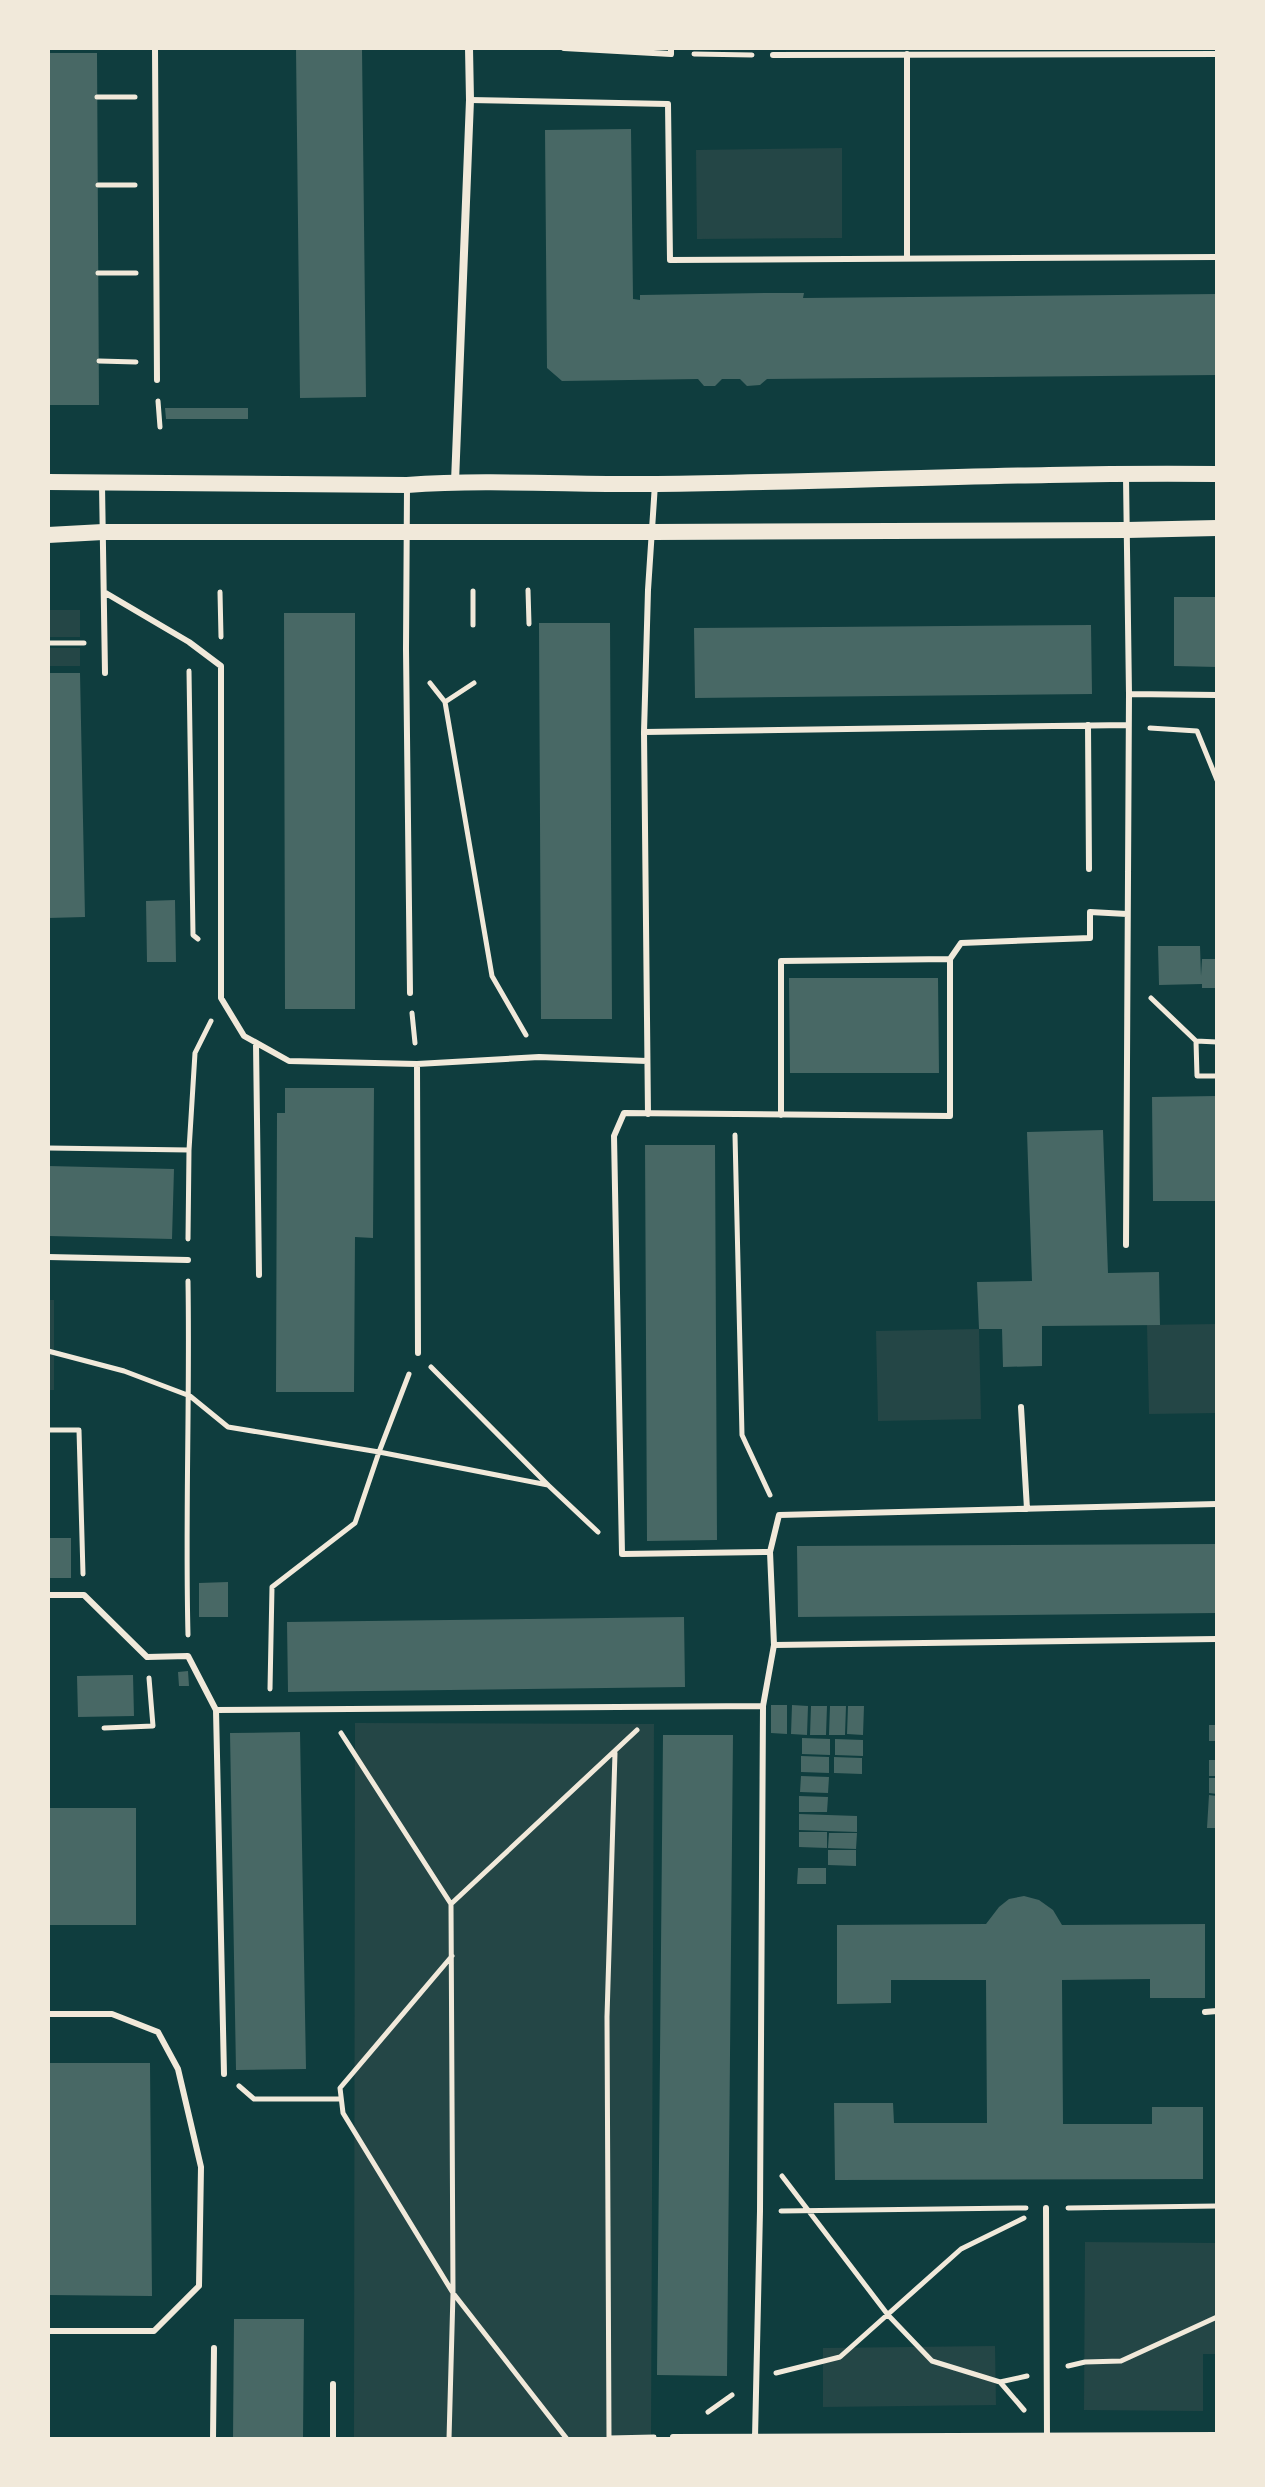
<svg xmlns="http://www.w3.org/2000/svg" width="1265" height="2487" viewBox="0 0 1265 2487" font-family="Lora,serif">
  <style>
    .green { fill: #244646 }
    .building { fill: #486865 }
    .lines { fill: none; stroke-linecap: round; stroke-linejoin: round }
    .path { stroke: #f1e9da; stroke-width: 5 }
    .service { stroke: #f1e9da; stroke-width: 6 }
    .minor { stroke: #f1e9da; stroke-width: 8 }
    .secondary { stroke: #f1e9da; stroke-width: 16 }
  </style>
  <rect width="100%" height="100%" fill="#0f3d3e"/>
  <path class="green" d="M 842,148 L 842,238 L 697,239 L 696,150 Z
    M 48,610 L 80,610 L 80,637 L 48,637 Z
    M 48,648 L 80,648 L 80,666 L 48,666 Z
    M 48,1300 L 54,1300 L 54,1390 L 48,1390 Z
    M 1217,1324 L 1217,1413 L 1149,1414 L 1147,1325 Z
    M 979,1329 L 981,1419 L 878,1421 L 876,1331 Z
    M 355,1723 L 654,1724 L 651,2439 L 354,2439 Z
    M 1085,2242 L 1217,2243 L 1217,2354 L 1203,2354 L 1203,2411 L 1084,2410 Z
    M 995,2346 L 996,2405 L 823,2407 L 823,2348 Z"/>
  <path class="building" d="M 296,48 L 362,48 L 366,397 L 300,398 Z
    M 48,53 L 97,53 L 99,405 L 48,405 Z
    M 631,129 L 633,299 L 640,300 L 640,295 L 767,293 L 804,293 L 803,298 L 1217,294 L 1217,375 L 767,379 L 760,385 L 747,386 L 740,379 L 722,379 L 715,386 L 704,386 L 698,379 L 562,381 L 547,368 L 545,130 Z
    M 165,408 L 248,408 L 248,419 L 166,419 Z
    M 1174,597 L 1217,597 L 1217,667 L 1174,666 Z
    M 284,613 L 355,613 L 355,1009 L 285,1009 Z
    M 539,623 L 610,623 L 612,1019 L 541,1019 Z
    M 1091,625 L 1092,694 L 695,698 L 694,628 Z
    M 48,673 L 80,673 L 85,917 L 48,918 Z
    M 175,900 L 176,962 L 147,962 L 146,901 Z
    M 1158,946 L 1200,946 L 1201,976 L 1202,959 L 1217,959 L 1217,988 L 1202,988 L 1202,984 L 1159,985 Z
    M 789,978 L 938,978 L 939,1073 L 790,1073 Z
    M 285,1088 L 374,1088 L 373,1238 L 355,1237 L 354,1392 L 276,1392 L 277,1113 L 285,1113 Z
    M 1217,1096 L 1217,1201 L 1153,1201 L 1152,1097 Z
    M 1103,1130 L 1108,1273 L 1159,1272 L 1160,1325 L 1042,1326 L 1042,1366 L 1003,1367 L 1002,1329 L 979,1329 L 977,1282 L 1032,1281 L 1027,1132 Z
    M 645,1145 L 715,1145 L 717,1540 L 647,1541 Z
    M 48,1166 L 174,1169 L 172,1239 L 48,1236 Z
    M 48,1538 L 71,1538 L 71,1578 L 48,1578 Z
    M 1217,1544 L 1217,1613 L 798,1617 L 797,1546 Z
    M 228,1582 L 228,1617 L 199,1617 L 199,1583 Z
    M 684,1617 L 685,1687 L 288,1692 L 287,1622 Z
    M 188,1671 L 189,1686 L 179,1686 L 178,1672 Z
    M 133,1675 L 134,1716 L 78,1717 L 77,1676 Z
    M 771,1705 L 787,1705 L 787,1734 L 771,1733 Z
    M 792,1705 L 808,1706 L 807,1735 L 791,1734 Z
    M 811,1706 L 827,1706 L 826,1735 L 810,1735 Z
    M 830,1706 L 846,1706 L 845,1735 L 829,1735 Z
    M 848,1706 L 864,1706 L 863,1735 L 847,1734 Z
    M 1209,1725 L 1217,1725 L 1217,1741 L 1209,1741 Z
    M 300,1732 L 306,2069 L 236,2070 L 230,1733 Z
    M 663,1735 L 733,1735 L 727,2376 L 657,2375 Z
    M 802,1738 L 830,1739 L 830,1755 L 802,1754 Z
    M 835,1739 L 863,1740 L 863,1756 L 835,1755 Z
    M 801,1756 L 829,1757 L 829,1773 L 801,1772 Z
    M 834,1757 L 862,1758 L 862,1774 L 834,1773 Z
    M 1209,1760 L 1217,1760 L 1217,1776 L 1209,1776 Z
    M 801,1776 L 829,1777 L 828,1793 L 800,1792 Z
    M 1209,1778 L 1217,1778 L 1217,1794 L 1209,1793 Z
    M 1209,1795 L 1217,1796 L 1217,1828 L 1207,1828 Z
    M 799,1796 L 828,1797 L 827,1812 L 799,1812 Z
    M 48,1808 L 136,1808 L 136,1925 L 48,1925 Z
    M 799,1814 L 857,1816 L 857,1832 L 799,1830 Z
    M 799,1832 L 827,1832 L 827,1848 L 799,1847 Z
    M 829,1833 L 857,1833 L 856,1849 L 828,1848 Z
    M 828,1850 L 856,1850 L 856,1866 L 828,1865 Z
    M 798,1868 L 826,1868 L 826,1884 L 797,1884 Z
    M 1024,1896 L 1039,1900 L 1053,1910 L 1062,1925 L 1205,1924 L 1205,1998 L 1150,1998 L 1150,1979 L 1062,1980 L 1063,2124 L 1152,2124 L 1152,2107 L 1203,2107 L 1203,2179 L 835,2180 L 834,2103 L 893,2103 L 894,2123 L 987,2123 L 986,1980 L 891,1980 L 891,2003 L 837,2004 L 837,1925 L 986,1924 L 999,1907 L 1009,1899 Z
    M 48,2063 L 150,2063 L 152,2296 L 48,2295 Z
    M 234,2319 L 304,2319 L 303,2439 L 233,2439 Z"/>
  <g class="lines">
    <path class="path" d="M 694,54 L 752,55
      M 97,97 L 135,97
      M 98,185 L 135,185
      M 98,273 L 136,273
      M 99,361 L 136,362
      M 158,401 L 160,427
      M 528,590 L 529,624
      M 220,592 L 221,637
      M 473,625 L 473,591
      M 48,643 L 84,643
      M 189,671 L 193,935 L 198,939
      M 430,683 L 445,702 L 492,976 L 526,1035
      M 445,702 L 474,683
      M 1150,728 L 1197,731 L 1217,780
      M 1151,998 L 1196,1041 L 1217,1042
      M 412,1013 L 415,1043
      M 1196,1041 L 1197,1076 L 1217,1076
      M 735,1135 L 742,1435 L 770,1495
      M 48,1148 L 189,1150
      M 188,1239 L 189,1150 L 195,1053 L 211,1021
      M 48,1351 L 124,1371 L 190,1396 L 228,1427 L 379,1452 L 548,1485
      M 431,1367 L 548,1485 L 598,1532
      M 48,1430 L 79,1430 L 83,1574
      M 188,1635 C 185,1517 190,1399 188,1281
      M 270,1689 L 272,1587 L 355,1523 L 379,1452 L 409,1374
      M 104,1728 L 153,1726 L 149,1678
      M 341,1733 L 451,1904 L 453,2293 L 449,2439
      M 451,1904 L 637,1730
      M 452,1956 L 340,2088 L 343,2113 L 453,2293 L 567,2439
      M 239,2086 L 254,2099 L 341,2099
      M 782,2176 L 888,2315 L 932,2361 L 1000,2382 L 1024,2410
      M 1068,2208 L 1217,2206
      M 781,2211 L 1026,2208
      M 1068,2366 L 1085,2362 L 1121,2361 L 1217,2317
      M 776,2373 L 840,2357 L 961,2249 L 1024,2218
      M 1000,2382 L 1027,2376
      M 708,2412 L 732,2395
      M 609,2437 L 607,2017 L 615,1753
      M 609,2438 L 654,2437"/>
    <path class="service" d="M 155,48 L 157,380
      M 564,48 L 671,54 L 671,48
      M 907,54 L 907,258
      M 773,55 L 1217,54
      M 470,100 L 668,104 L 670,260 L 1217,257
      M 1126,477 L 1129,694 L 1126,1245
      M 102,485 L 105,673
      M 407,488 L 406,649 L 410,993
      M 104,592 L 189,642 L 221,666 L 221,998 L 244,1036 L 289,1061 L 417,1064 L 539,1057 L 647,1061
      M 1129,694 L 1217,695
      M 1088,725 L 1089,869
      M 644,732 L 1128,725
      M 950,959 L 961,943 L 1090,938 L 1090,912 L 1127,914
      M 256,1043 L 259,1275
      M 417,1064 L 418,1353
      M 648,1114 L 644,732 L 648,590 L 655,484
      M 48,1257 L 188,1260
      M 1021,1407 L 1027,1509
      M 770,1552 L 622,1554 L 614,1136 L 624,1113 L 950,1116 L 950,959 L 781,961 L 781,1115
      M 48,1595 L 84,1595 L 147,1657 L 188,1656 L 216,1710 L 224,2074
      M 774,1645 L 1217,1639
      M 216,1710 L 763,1706
      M 1205,2012 L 1217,2011
      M 48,2014 L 112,2014 L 158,2032 L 178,2069 L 201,2167 L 199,2286 L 154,2331 L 48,2331
      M 1046,2208 L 1047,2437
      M 673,2437 L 1217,2435
      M 755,2438 L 760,2211 L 763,1706 L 774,1645 L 770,1552 L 779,1515 L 1217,1504
      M 213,2439 L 214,2348
      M 333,2439 L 333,2384"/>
    <path class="minor" d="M 455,482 L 470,100 L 469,48"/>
    <path class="secondary" d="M 48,482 L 407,485 C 490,479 574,485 657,484 C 844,482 1030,472 1217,474
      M 48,535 L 103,532 L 653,532 L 1127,530 L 1217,528"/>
  </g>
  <rect width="1265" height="2487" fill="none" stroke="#f1e9da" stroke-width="100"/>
</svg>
